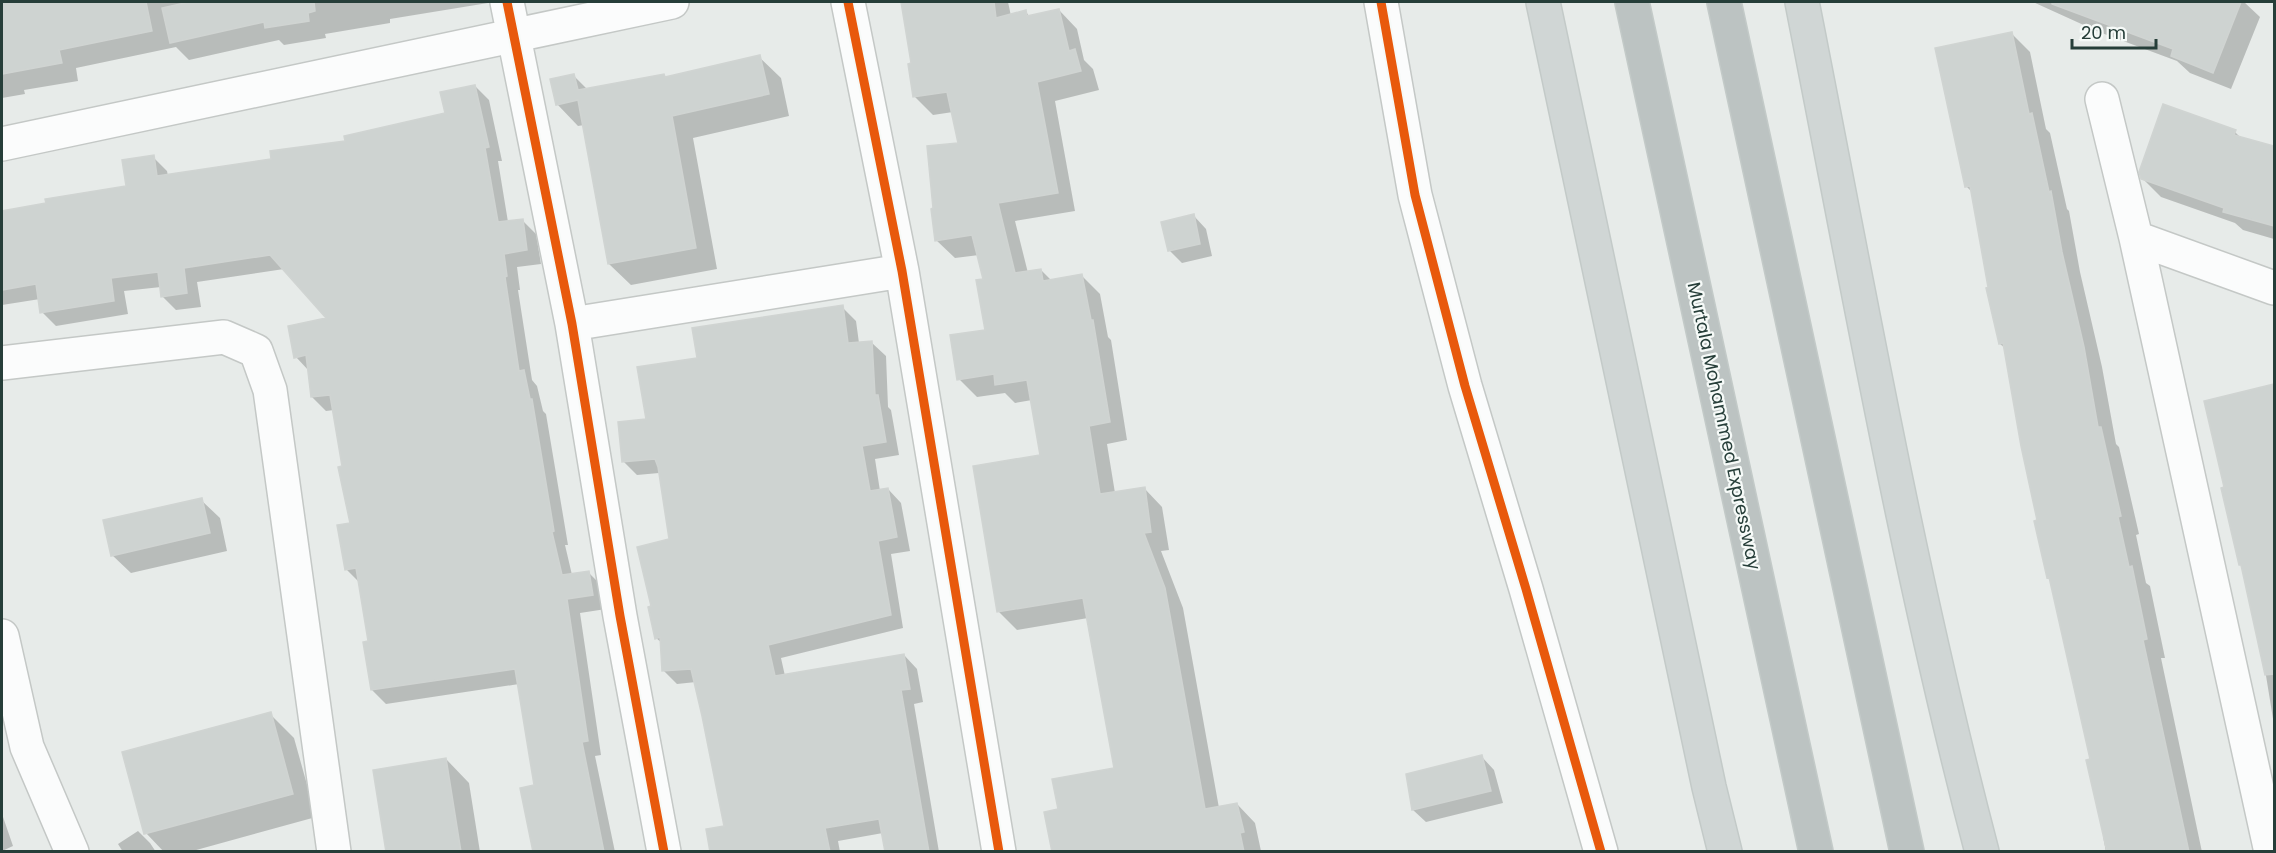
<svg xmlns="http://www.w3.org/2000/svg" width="2276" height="853" viewBox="0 0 2276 853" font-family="Poppins,sans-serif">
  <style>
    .shadow { fill: #0003 }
    .building { fill: #ced3d1; stroke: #d0d4d2; stroke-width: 1.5 }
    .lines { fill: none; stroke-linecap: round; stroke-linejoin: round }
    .minor-casing { stroke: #c4c8c6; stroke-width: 36 }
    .major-casing { stroke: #c3cac8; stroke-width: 36 }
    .highway-casing { stroke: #c3cac8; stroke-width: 36 }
    .minor { stroke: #fbfcfc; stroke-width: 33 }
    .major { stroke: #d0d6d5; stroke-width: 33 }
    .highway { stroke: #bcc3c2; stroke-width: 33 }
    .cycleway-casing { stroke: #f6faf8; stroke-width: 13 }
    .cycleway { stroke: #e8590c; stroke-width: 9 }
    .labels { text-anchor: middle; stroke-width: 4.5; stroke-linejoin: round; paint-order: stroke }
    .street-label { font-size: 18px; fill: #263e39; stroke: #f6faf8 }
  </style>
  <rect width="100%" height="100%" fill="#e7ebe9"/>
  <path class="shadow" d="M 2,2 L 487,2 L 488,3 L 390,19 L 390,23 L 325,34 L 326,38 L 284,45 L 279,40 L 189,60 L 176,47 L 76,68 L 78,81 L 24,90 L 25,94 L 2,98 Z
    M 903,2 L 1008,2 L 1011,16 L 1026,12 L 1030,17 L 1059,10 L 1077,29 L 1084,60 L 1093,69 L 1099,90 L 1055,101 L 1075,211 L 1015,221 L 1028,273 L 1041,270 L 1052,281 L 1082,276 L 1100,294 L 1108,337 L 1111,340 L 1127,440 L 1107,444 L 1115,493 L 1144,488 L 1162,507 L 1169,550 L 1161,551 L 1183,608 L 1219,808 L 1237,804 L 1255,823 L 1261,851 L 1054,852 L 1059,810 L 1116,769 L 1088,618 L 1017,630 L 998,611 L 1042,456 L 1032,400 L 1015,403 L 1005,393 L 977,397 L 959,379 L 987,331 L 985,280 L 979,255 L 955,258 L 936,240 L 960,144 L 953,112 L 933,115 L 915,97 L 913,64 Z
    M 2033,2 L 2244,2 L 2260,17 L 2231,89 L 2190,73 L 2177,61 L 2099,32 Z
    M 2012,34 L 2030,52 L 2046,129 L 2050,133 L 2067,209 L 2069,211 L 2080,272 L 2102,367 L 2116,444 L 2119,447 L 2139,534 L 2136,535 L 2146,583 L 2150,586 L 2165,658 L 2161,658 L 2202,852 L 2106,852 L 2103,836 L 2105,836 L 2092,760 L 2052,581 L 2048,577 L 2005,348 L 2000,344 L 1972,192 L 1966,186 Z
    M 759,57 L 781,78 L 789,116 L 693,138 L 717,269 L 631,285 L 609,264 L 584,125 L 578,126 L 557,104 L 574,76 L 588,90 L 664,76 L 666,78 Z
    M 475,86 L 489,100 L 502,161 L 498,161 L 508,222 L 522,220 L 536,234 L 541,264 L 517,267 L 520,290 L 518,290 L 532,380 L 537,386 L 543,411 L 546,414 L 568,545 L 565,545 L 572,575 L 588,572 L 602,586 L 606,609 L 580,613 L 601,755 L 595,756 L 615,852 L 535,852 L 536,787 L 519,684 L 386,704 L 372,690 L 370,642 L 360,583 L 346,569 L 351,524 L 334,410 L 326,411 L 312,397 L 309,371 L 296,357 L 329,319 L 284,269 L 197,282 L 201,307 L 176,310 L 162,296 L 161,287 L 124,291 L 128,314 L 56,326 L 42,312 L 40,299 L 2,305 L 2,212 L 127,188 L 153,157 L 167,171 L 168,176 L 273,160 L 347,142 L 447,114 Z
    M 2235,132 L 2242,139 L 2274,148 L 2274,239 L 2243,230 L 2235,223 L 2161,197 L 2142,178 Z
    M 1194,216 L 1206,229 L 1212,256 L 1182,263 L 1169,250 Z
    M 842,307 L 856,321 L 859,343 L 872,343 L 886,356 L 888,407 L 891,410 L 899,455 L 875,459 L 880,491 L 888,489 L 901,503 L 910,551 L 891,554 L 903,628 L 781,658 L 785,676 L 904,655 L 917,669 L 923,702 L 914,704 L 939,852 L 887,852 L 883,833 L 838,841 L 840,852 L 712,852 L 726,827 L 696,682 L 677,684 L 663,670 L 662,643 L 656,638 L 653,607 L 671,541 L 659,473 L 637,475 L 624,462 L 648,420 L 699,359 Z
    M 2274,386 L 2274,725 L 2262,651 L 2243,568 L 2240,564 L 2226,488 L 2206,402 Z
    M 201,500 L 220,518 L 227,551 L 131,573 L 112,555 Z
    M 270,714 L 294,738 L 316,817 L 189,852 L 164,852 L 146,833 Z
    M 1482,757 L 1494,770 L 1503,803 L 1426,822 L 1413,810 Z
    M 446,759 L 469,783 L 480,852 L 388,852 Z
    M 2,814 L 13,846 L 2,851 Z
    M 138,831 L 150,843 L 156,852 L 123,852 L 118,844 Z"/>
  <path class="building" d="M 2,2 L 146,2 L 152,31 L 59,50 L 62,63 L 2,74 Z
    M 189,2 L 314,2 L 315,11 L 308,13 L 309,21 L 265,28 L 264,22 L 170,43 L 162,8 Z
    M 901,2 L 994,2 L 996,18 L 1026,10 L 1027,16 L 1059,9 L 1069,51 L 1075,49 L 1081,71 L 1037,82 L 1058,193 L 998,203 L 1015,273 L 1041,269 L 1043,281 L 1082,274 L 1091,320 L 1093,320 L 1110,422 L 1089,426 L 1100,494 L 1145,487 L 1151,532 L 1144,533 L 1165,588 L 1205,809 L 1237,803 L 1244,832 L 1240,833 L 1244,852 L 1052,852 L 1044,812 L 1058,809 L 1052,779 L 1114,768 L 1083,598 L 997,612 L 973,466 L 1040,455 L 1027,380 L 995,385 L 994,374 L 957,380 L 950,335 L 985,330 L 976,280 L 983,279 L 972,235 L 935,241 L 931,209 L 933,208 L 927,146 L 958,143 L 947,92 L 913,97 L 908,64 L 911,63 Z
    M 2052,2 L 2241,2 L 2213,73 L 2171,56 L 2173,49 L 2052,4 Z
    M 2012,32 L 2029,114 L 2032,113 L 2049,192 L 2051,191 L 2062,252 L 2084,347 L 2098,427 L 2101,427 L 2121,516 L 2118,517 L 2129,567 L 2132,566 L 2147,639 L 2143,640 L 2189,852 L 2107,852 L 2086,760 L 2090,759 L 2049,577 L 2047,578 L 2034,521 L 2037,520 L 2021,446 L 2003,343 L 1999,344 L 1986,288 L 1988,287 L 1970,186 L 1965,187 L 1935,48 Z
    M 760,55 L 769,94 L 672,116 L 696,248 L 608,264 L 578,100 L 556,105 L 550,79 L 574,74 L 578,90 L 664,74 L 665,77 Z
    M 475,85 L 489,147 L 485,148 L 498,222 L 523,219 L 527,250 L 504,254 L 507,276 L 505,277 L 519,371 L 524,370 L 530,399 L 532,399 L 554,531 L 552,532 L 562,575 L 589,571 L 593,595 L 567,599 L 588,741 L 582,742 L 604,852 L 533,852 L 520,788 L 534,785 L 515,669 L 371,690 L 363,642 L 368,641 L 356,568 L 345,570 L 337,525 L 350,523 L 338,467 L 342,466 L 330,395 L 311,397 L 306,355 L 294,358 L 288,326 L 326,318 L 270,255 L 184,268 L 187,293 L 161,297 L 158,272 L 111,278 L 114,301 L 40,313 L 36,284 L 2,290 L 2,211 L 46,203 L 45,199 L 126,186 L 122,160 L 154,155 L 157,176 L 271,159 L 270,151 L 345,141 L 344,136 L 445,113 L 440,92 Z
    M 2163,104 L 2236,130 L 2234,135 L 2274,146 L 2274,226 L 2223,212 L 2224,208 L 2141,179 L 2139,172 Z
    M 1194,214 L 1200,244 L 1168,251 L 1161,222 Z
    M 843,305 L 848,343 L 872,341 L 875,395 L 878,395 L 886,442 L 862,446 L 870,491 L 888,488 L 897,537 L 878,541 L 891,615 L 768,645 L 775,676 L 904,654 L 910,689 L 901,690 L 929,852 L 885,852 L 879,819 L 825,828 L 830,852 L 710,852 L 706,829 L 724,826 L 702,716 L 691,669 L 662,671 L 660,637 L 655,639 L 648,607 L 651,606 L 637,547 L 669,539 L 658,467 L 655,459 L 622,462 L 618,422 L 646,419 L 637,367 L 697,358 L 692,328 Z
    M 2274,384 L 2274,674 L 2265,675 L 2241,565 L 2239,565 L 2221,488 L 2224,487 L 2204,401 Z
    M 202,498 L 210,533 L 111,556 L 103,520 Z
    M 271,712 L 293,794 L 144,834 L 122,752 Z
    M 1482,755 L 1491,791 L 1412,810 L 1406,774 Z
    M 446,758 L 461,852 L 386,852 L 373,770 Z"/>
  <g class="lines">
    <defs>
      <path id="minor" d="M 507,2 L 572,324 L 620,616 L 664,852
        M 848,2 L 902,271 L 999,852
        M 1381,2 L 1415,195 L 1465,386 L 1526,589 L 1601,852
        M 2102,99 L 2136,238
        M 2,144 L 672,2
        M 572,324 L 902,271
        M 2,363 L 224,337 L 256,351 L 270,390 L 334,852
        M 2,636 L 27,747 L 72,852
        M 2271,852 L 2136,238 L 2274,288"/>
      <path id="major" d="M 1543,2 L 1709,787 L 1725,852
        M 1802,2 C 1858,286 1908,571 1982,852"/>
      <path id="highway" d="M 1632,2 L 1816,852
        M 1724,2 L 1907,852"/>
    </defs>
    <use href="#minor" class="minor-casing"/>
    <use href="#major" class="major-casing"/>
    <use href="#highway" class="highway-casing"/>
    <use href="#minor" class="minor"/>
    <use href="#major" class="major"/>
    <use href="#highway" class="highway"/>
    <defs>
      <path id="cycleway" d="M 507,2 L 572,324 L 620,616 L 664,852
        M 848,2 L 902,271 L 999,852
        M 1381,2 L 1415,195 L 1465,386 L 1526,589 L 1601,852"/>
    </defs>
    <use href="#cycleway" class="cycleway-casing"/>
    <use href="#cycleway" class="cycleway"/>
  </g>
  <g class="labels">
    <g class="street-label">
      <text transform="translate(1724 426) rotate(78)" y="6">Murtala Mohammed Expressway</text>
    </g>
  </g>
  <rect width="2276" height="853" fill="none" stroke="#263e39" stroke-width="6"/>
  <path d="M2072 39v9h84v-9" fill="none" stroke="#263e39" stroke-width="3"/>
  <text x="2081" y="39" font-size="18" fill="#263e39" stroke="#f6faf8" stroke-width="4.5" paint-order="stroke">20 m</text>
</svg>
